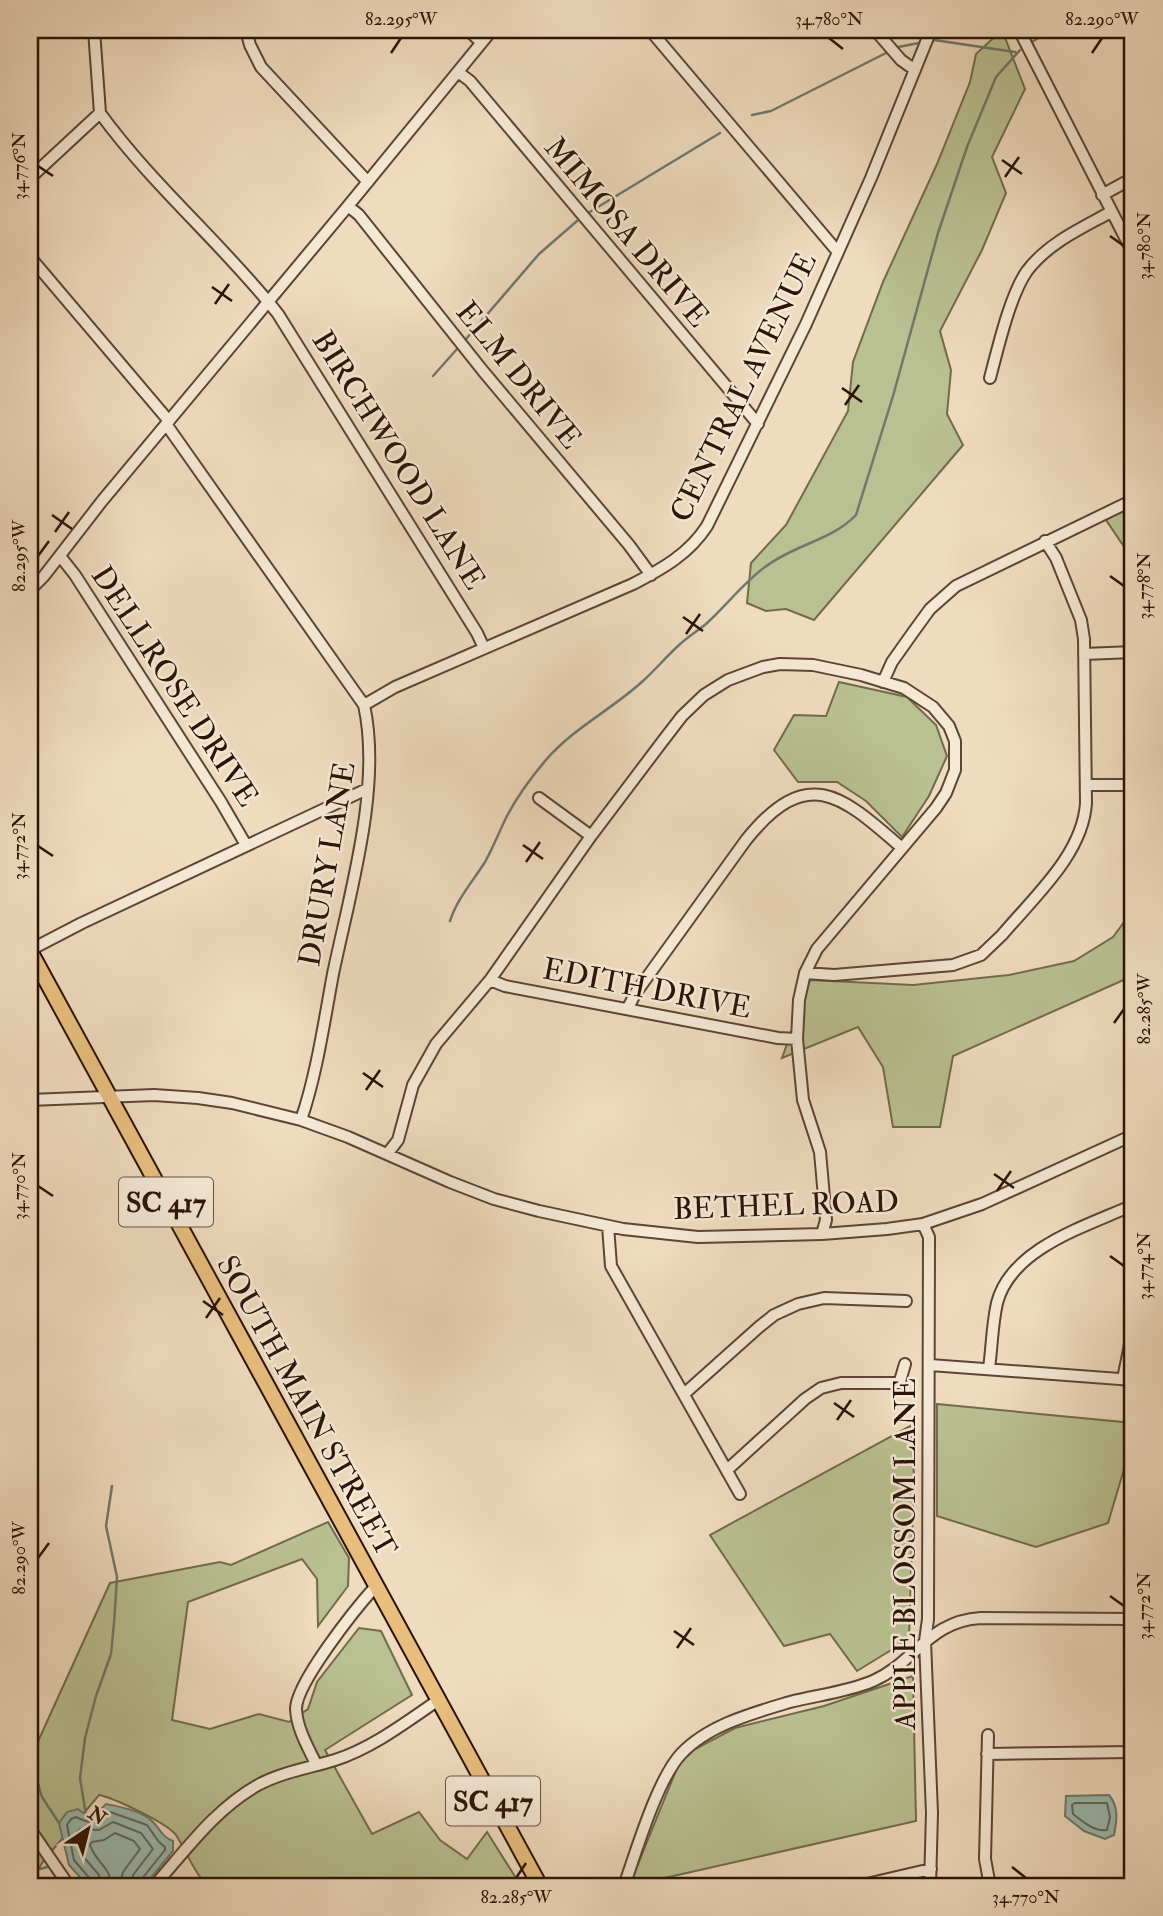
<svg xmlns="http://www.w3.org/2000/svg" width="1163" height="1916" viewBox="0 0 1163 1916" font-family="'IM FELL Double Pica',serif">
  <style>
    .green { fill: #b9c091; stroke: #726a4c; stroke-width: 2 }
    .water { fill: #9abbb1; stroke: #6e786d; stroke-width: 2 }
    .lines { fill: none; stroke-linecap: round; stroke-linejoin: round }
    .shore { stroke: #62675c; stroke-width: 2 }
    .stream { stroke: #6e786d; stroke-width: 2.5 }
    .minor-casing { stroke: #5c4534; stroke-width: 14 }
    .major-casing { stroke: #2b1306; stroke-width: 18 }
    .minor { stroke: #f5e8d5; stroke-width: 10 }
    .major { stroke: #e8be7f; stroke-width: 14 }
    .ticks { fill: none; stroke: #2b1306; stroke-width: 2.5 }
    .labels { text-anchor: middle; stroke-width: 5; stroke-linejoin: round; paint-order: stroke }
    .shield { fill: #f5e8d5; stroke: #685344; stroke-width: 2 }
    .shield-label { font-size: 28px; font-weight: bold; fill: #2b1306 }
    .street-label { font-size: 30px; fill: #2b1306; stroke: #f5e8d5 }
    .neatline { fill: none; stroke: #2b1306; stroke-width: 2.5 }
    .ticks-label { font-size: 18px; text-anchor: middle; fill: #2b1306 }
  </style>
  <rect width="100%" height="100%" fill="#efdbbe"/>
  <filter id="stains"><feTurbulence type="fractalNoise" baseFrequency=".00286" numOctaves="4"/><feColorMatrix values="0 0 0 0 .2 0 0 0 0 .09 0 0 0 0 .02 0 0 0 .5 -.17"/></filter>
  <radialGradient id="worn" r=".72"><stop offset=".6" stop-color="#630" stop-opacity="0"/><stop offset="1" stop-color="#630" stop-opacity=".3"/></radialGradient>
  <path class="green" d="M 1002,30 L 1025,89 L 992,157 L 1006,193 L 982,250 L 940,331 L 951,370 L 947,414 L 963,445 L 814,620 L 786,609 L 766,611 L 747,603 L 751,563 L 786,525 L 848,411 L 853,362 L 883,282 L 937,164 L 970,82 L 976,54 Z
    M 1133,508 L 1133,560 L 1104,517 Z
    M 839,682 L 907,697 L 936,725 L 947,756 L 929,796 L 902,837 L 866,801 L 837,782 L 798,782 L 774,750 L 794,715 L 826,716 Z
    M 1133,910 L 1133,982 L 1128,978 L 953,1056 L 940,1127 L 893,1127 L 883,1067 L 858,1027 L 782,1058 L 810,980 L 913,985 L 1009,975 L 1074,961 L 1113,937 Z
    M 937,1404 L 1133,1423 L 1133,1448 L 1130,1449 L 1108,1523 L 1036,1547 L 937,1516 Z
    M 910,1426 L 914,1475 L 909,1639 L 857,1671 L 830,1634 L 784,1646 L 710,1535 Z
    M 328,1522 L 349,1558 L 348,1586 L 318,1626 L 317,1579 L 302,1559 L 188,1602 L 172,1720 L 210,1729 L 259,1714 L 289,1722 L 308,1709 L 317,1682 L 359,1628 L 381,1631 L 412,1695 L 325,1750 L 372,1834 L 419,1812 L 440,1840 L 467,1859 L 487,1832 L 521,1886 L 207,1886 C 193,1871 187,1852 176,1835 C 167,1823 114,1798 99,1795 L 44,1860 L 30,1883 L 30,1759 L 110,1583 L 220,1562 L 231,1565 Z
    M 913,1676 L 916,1821 L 629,1886 L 682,1756 L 735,1728 L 824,1706 Z"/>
  <path class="water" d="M 1109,1795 C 1119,1807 1117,1820 1114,1835 L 1105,1839 L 1084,1831 L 1065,1816 L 1066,1796 Z
    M 106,1804 C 121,1807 143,1811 153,1822 C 161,1830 162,1837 173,1841 L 173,1851 L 144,1886 L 88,1886 L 69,1865 L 59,1823 L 67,1812 L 78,1809 L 86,1815 L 95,1815 Z"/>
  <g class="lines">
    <path class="shore" d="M 1075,1803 L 1107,1803 L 1110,1817 L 1107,1830 C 1095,1832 1083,1822 1073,1814 L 1072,1805 Z
      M 93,1886 L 91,1880 L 74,1860 L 67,1825 L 71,1819 L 76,1817 C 94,1826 95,1822 110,1812 L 147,1825 L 159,1842 L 165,1847 L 165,1850 L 141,1880 L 139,1886
      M 101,1886 L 99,1875 L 82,1855 L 77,1832 L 80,1829 L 99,1830 L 113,1822 L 141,1833 L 153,1849 L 133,1875 L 131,1886
      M 112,1886 C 111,1868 95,1861 90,1845 L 92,1842 L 104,1840 L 115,1833 L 134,1841 L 140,1849 L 123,1872 L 120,1886"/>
    <path class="stream" d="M 934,40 L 1015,52
      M 1032,42 L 1044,34 L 1058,30
      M 898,47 L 919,43
      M 752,115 L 771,111 L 886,53
      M 588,213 L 720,133
      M 466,339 L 539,254 L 577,221
      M 433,376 L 457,349
      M 450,921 C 457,899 473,881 485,862 C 493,848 499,832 506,818 C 516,798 530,779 545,761 C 573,728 613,709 644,680 C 656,669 666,657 678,646 C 687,637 698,631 707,623 C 727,605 743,583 765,567 C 795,544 831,541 856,515 L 893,396 L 938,233 L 967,147 L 996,77 L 1020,50
      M 30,1772 L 36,1777 L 42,1797 L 59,1823
      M 86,1815 L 80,1778 L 85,1738 L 96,1696 L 111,1654 L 114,1623 L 117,1577 L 106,1526 L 112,1486
      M 30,1872 L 47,1867"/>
    <defs>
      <path id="minor" d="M 246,30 L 250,45 L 261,67 L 368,182
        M 468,30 L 481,42
        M 650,30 L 837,251
        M 875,30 L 901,60 L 915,70
        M 1019,30 L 1133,253
        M 458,72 L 470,81 L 758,424
        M 100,113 C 153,186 223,244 278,314 L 477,633 L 484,648
        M 30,178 L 100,113 L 94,30
        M 1102,195 L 1133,178
        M 348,206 L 359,215 L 483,371 L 629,545 L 651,575
        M 30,257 L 169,421
        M 990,378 C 998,348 1010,295 1027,271 C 1048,243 1082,228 1111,212
        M 166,424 L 364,705 C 382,786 350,892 333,974 C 324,1022 317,1073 301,1120
        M 60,556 L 75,575 L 221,802 L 246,845
        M 30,590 L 44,576 L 102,501 L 348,206 L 492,30
        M 1084,654 L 1133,652
        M 883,682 L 892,662 L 914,631 L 930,609 L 956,586 L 1133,500
        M 364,705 L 395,687 L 633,584 C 662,569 689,554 707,526 L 806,324 L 871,178 L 931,30
        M 1087,785 L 1133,785
        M 539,798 L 591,836
        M 30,950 L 82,923 L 367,789
        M 805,973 L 834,975 L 953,965 L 981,955 L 1002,935 C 1034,897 1083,854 1086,803 L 1084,639 L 1081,620 L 1056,558 L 1045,541
        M 490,980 L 505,986 L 778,1038 L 797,1039
        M 628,1008 L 635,994 L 746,840 C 808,763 842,796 902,848
        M 30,1100 L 154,1095 L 198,1098 L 232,1103 L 301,1120 L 348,1137 L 450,1182 L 494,1199 L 539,1211 L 623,1229 L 698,1237 L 822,1234 L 887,1229 L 923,1224 L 982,1204 L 1133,1135
        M 388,1153 L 398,1140 L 413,1085 L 436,1044 L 490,980 L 591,836 L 662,742 L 682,716 L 704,695 L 728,680 L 763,667 L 780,664 L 813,665 L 861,675 L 904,688 L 933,707 L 949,726 L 955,741 L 955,770 L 946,793 L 936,808 L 817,949 L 805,973 L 799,1000 L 797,1039 L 803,1100 L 820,1152 L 826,1220 L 822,1234
        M 923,1224 L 929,1237 L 928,1619 L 925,1641 L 932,1813 L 930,1886
        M 608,1226 L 611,1266 L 740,1494
        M 930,1365 L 1133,1380
        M 989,1368 C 992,1347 992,1325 997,1303 C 1011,1248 1087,1226 1133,1205
        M 1123,1379 L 1133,1330
        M 684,1394 L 759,1327 L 774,1315 L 798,1304 L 824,1298 L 906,1301
        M 727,1470 L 805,1399 L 821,1388 L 841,1383 L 897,1383 L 900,1381 L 905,1364
        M 988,1735 L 985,1859 L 990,1886
        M 987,1754 L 1133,1752
        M 316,1764 C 308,1747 297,1729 296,1709 C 296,1683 356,1608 375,1587
        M 30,1829 L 69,1886
        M 154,1886 C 186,1850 215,1809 258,1785 C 282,1772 309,1768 335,1760 C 372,1748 405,1723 437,1701
        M 624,1886 C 636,1852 657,1780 681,1754 C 708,1725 753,1713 790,1702 C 818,1695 847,1692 873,1681 C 916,1662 928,1621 981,1618 L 1133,1619
        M 858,1886 L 931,1869"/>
      <path id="major" d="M 30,951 L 540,1886"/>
    </defs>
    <use href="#minor" class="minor-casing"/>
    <use href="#major" class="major-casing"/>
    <use href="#minor" class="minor"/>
    <use href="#major" class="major"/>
  </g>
  <path class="ticks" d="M 829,38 L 843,49M 391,53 L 401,38M 1092,53 L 1102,38M 1002,160 L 1022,174M 38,166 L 53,176M 1005,177 L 1019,157M 1110,236 L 1124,246M 212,287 L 232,301M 215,304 L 229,284M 842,388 L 862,402M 845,405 L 859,385M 52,515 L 72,529M 55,532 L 69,512M 38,556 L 49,541M 1110,576 L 1124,586M 683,617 L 703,631M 686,634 L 700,614M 523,845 L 543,859M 38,846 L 53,856M 526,862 L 540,842M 1114,1023 L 1124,1009M 363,1073 L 383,1087M 366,1090 L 380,1070M 994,1174 L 1014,1188M 38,1186 L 53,1196M 997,1191 L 1011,1171M 1110,1256 L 1124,1266M 203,1301 L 223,1315M 206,1318 L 220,1298M 834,1403 L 854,1417M 837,1420 L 851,1400M 38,1558 L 49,1543M 1110,1596 L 1124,1606M 674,1631 L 694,1645M 677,1648 L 691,1628M 1012,1867 L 1026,1878M 516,1878 L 526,1863"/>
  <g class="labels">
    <g class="shield">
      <rect x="119" y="1177.5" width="94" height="49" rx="5"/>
      <rect x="446" y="1776.5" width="94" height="49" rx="5"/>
    </g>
    <g class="shield-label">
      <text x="166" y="1212">SC 417</text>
      <text x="493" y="1811">SC 417</text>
    </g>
    <g class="street-label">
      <text transform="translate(627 232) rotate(50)" y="10">MIMOSA DRIVE</text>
      <text transform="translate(519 375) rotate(51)" y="10">ELM DRIVE</text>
      <text transform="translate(743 387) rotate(-64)" y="10">CENTRAL AVENUE</text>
      <text transform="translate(399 460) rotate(58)" y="10">BIRCHWOOD LANE</text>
      <text transform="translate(175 686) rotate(57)" y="10">DELLROSE DRIVE</text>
      <text transform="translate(327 864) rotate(-80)" y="10">DRURY LANE</text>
      <text transform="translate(647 988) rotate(11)" y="10">EDITH DRIVE</text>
      <text transform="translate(786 1205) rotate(-2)" y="10">BETHEL ROAD</text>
      <text transform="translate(307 1406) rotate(61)" y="10">SOUTH MAIN STREET</text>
      <text transform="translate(905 1554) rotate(-90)" y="10">APPLE BLOSSOM LANE</text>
    </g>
  </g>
  <rect width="1163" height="1916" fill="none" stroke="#efdbbe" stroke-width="77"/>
  <g transform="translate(88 1829) rotate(35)" stroke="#f5e8d5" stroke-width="5" paint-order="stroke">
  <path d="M0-5L12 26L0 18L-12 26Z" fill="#2b1306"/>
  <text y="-10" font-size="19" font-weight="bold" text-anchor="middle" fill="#2b1306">N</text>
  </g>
  <rect x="38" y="38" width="1086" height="1840" class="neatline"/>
  <g class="ticks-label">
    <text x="401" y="25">82.295°W</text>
    <text x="829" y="25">34.780°N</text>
    <text x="1102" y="25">82.290°W</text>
    <text transform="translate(19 166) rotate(-90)" y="6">34.776°N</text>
    <text transform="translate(1144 246) rotate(-90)" y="6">34.780°N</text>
    <text transform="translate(19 556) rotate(-90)" y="6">82.295°W</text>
    <text transform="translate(1144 586) rotate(-90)" y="6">34.778°N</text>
    <text transform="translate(19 846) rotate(-90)" y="6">34.772°N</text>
    <text transform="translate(1144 1009) rotate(-90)" y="6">82.285°W</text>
    <text transform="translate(19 1186) rotate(-90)" y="6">34.770°N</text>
    <text transform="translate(1144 1266) rotate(-90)" y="6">34.774°N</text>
    <text transform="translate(19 1558) rotate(-90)" y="6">82.290°W</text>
    <text transform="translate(1144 1606) rotate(-90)" y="6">34.772°N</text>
    <text x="516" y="1903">82.285°W</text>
    <text x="1026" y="1903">34.770°N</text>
  </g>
  <rect width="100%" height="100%" filter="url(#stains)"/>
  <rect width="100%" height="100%" fill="url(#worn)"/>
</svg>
